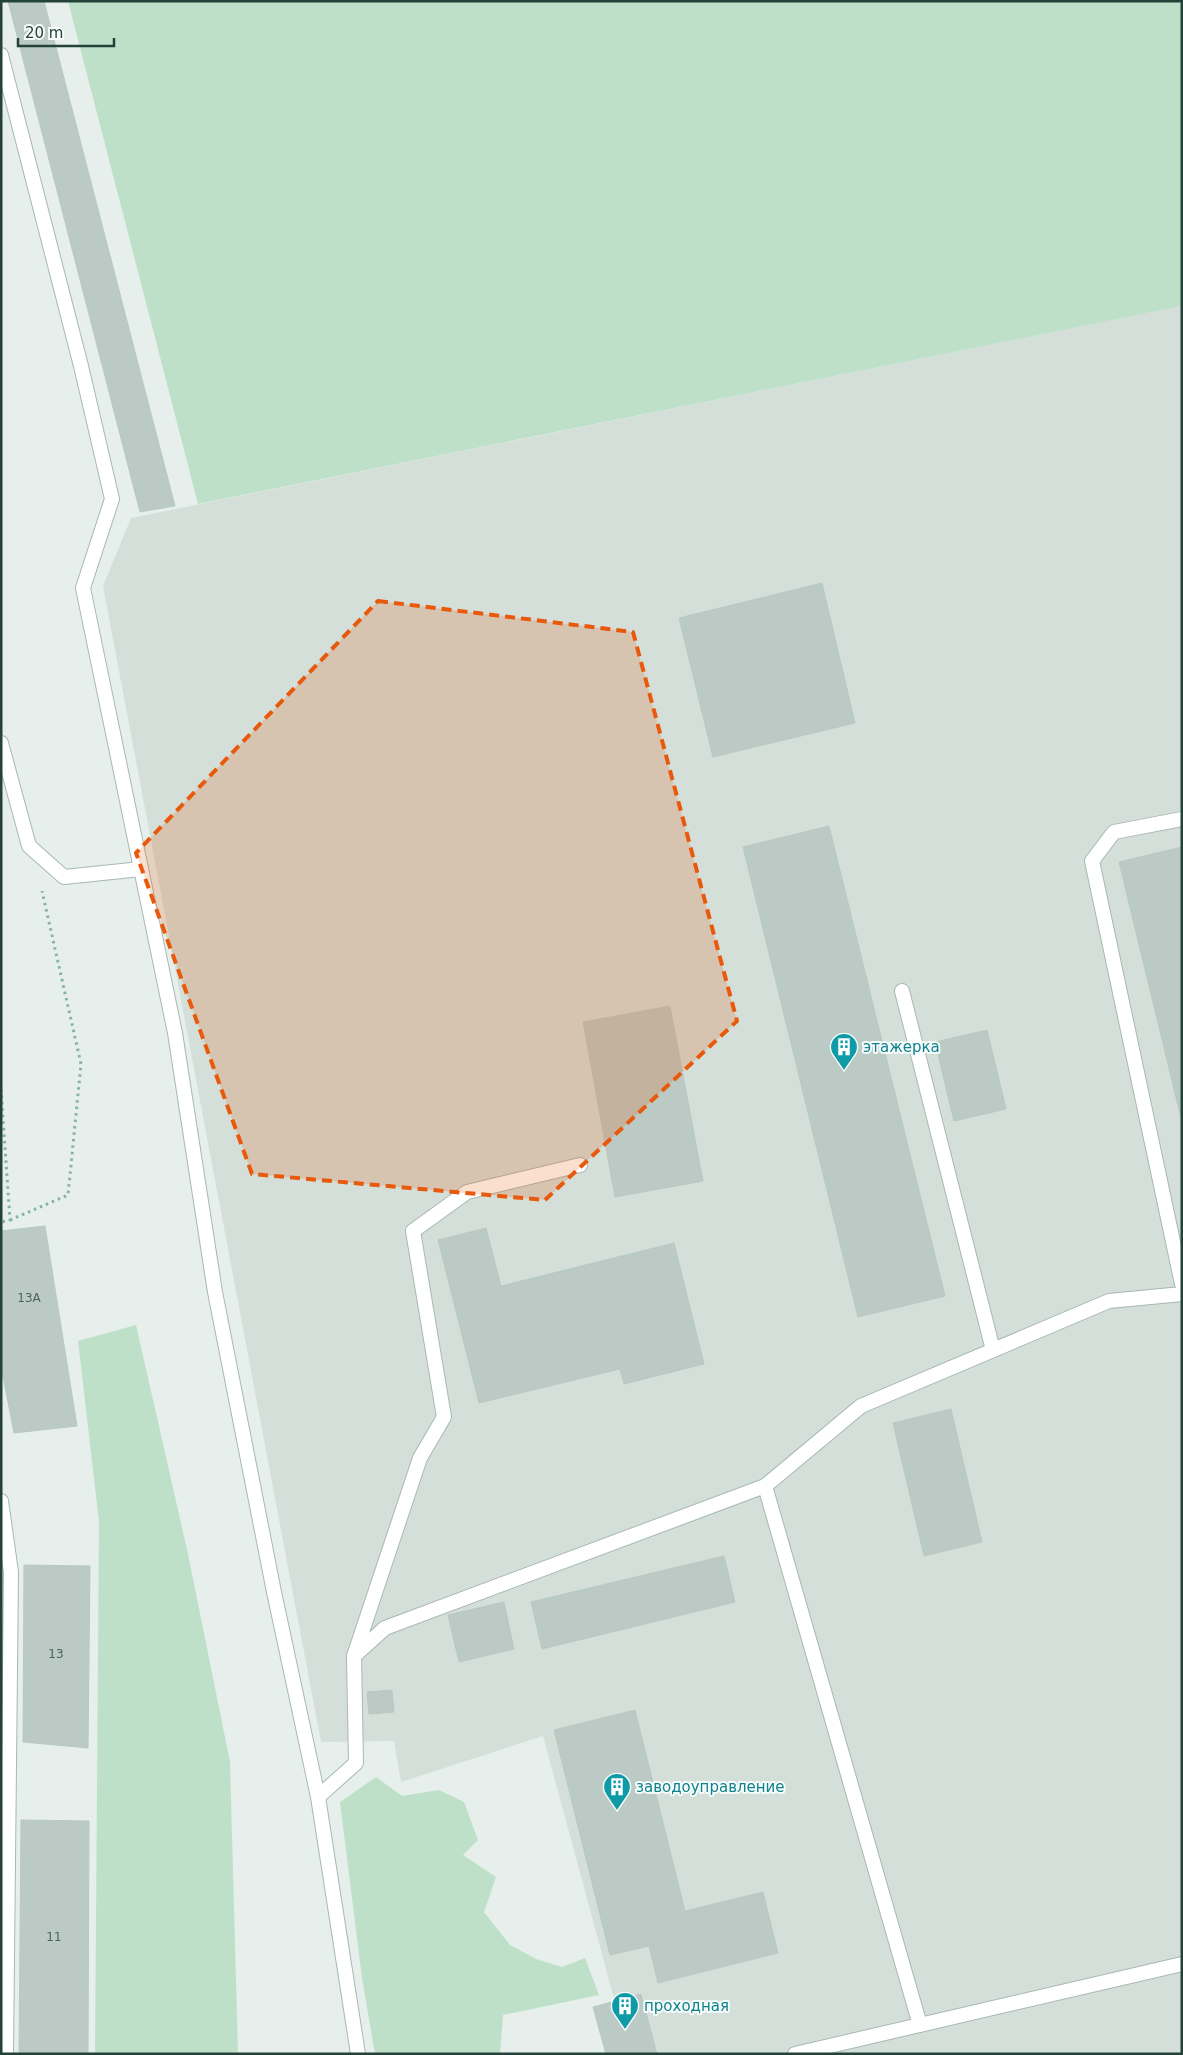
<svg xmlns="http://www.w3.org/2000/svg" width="1183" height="2055" viewBox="0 0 1183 2055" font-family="'DejaVu Sans',sans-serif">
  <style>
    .built { fill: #d4dfda }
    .green { fill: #bfe0c8 }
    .building { fill: #bbcac4; stroke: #b8c9c2 }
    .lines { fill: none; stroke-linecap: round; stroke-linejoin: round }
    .lane-casing { stroke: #a8b8b2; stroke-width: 16 }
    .path { stroke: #86b3a5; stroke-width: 3; stroke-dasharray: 2.5 4; stroke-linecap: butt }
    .lane { stroke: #fff; stroke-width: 14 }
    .marked { fill: #e8590c; fill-opacity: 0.2; stroke: #e8590c; stroke-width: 4; stroke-dasharray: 10 6; stroke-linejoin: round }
    .labels { text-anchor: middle; stroke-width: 4; stroke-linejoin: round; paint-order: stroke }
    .number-label { font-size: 12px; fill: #4a645c }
    .culture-label { font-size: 15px; fill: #0d838f; stroke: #f7fbf9; text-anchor: start }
  </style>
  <rect width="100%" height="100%" fill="#e6efeb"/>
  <path class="built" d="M 1182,306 L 1182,2054 L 629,2054 L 543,1736 L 401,1782 L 394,1741 L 321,1742 L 103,586 L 131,518 Z"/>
  <path class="green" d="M 68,1 L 1182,1 L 1182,306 L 198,504 Z
    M 136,1325 L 188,1554 L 230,1762 L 238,2054 L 95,2054 L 99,1521 L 78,1341 Z
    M 376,1777 L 402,1796 L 439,1790 L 464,1802 L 478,1840 L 463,1855 L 496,1877 L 484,1912 L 510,1945 L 536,1959 L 562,1967 L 585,1958 L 599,1995 L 503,2015 L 500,2054 L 375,2054 L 362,1978 L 340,1802 Z"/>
  <path class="building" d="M 8,1 L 44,1 L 175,506 L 140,512 Z
    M 822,583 L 855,723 L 713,757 L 679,618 Z
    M 829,826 L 945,1296 L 858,1317 L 743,847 Z
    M 1182,847 L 1182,1122 L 1119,862 Z
    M 670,1006 L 703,1181 L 615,1197 L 583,1022 Z
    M 987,1030 L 1006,1109 L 954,1121 L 935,1042 Z
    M 45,1226 L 77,1426 L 14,1433 L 1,1366 L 1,1231 Z
    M 486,1228 L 501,1286 L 674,1243 L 704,1364 L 624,1384 L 620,1369 L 479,1403 L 438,1240 Z
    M 951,1409 L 982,1542 L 924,1556 L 893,1423 Z
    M 724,1556 L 735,1602 L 542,1649 L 531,1602 Z
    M 24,1565 L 90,1566 L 88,1748 L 23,1742 Z
    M 504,1602 L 514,1649 L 459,1662 L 448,1615 Z
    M 392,1690 L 394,1712 L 369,1714 L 367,1692 Z
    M 635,1710 L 685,1911 L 763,1892 L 778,1953 L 658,1983 L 649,1946 L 610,1955 L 554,1730 Z
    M 21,1820 L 89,1821 L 88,2054 L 19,2054 Z
    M 641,1994 L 657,2054 L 606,2054 L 593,2007 Z"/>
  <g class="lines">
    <defs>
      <path id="lane" d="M 1,55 L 81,366 L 112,499 L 83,588 L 175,1033 L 215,1292 L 274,1592 L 318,1797
        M 1,743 L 29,846 L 64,877 L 141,869
        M 1182,819 L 1114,832 L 1092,861 L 1182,1284
        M 902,991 L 993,1350
        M 1,1501 L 11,1572 L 6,2054
        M 354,1656 L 420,1458 L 444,1417 L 413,1231 L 467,1192 L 580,1165
        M 920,2025 L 765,1486 L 861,1406 L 1109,1301 L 1182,1294
        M 358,2054 L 318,1797 L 356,1763 L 354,1656 L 385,1628 L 765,1486
        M 795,2054 L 1182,1964"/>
    </defs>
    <use href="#lane" class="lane-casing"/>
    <path class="path" d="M 1,1089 L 10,1220 L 1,1222
      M 10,1220 L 68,1195 L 81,1064 L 42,891"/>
    <use href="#lane" class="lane"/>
  </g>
  <path class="marked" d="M 378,601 L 633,632 L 737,1021 L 545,1200 L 252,1174 L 136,853 Z"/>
  <defs>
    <symbol id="building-pin" viewBox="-11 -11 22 30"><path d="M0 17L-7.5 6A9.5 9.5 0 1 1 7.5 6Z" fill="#0f9aa8" stroke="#f7fbf9"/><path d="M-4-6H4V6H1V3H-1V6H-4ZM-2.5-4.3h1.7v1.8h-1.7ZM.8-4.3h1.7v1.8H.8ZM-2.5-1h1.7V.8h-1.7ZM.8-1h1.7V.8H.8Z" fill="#fff"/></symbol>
  </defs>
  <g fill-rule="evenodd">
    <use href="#building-pin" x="828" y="1031" width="32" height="43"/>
    <use href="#building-pin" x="601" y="1771" width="32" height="43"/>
    <use href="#building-pin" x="609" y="1990" width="32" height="43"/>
  </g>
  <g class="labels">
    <g class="number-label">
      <text x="29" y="1302">13А</text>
      <text x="56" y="1658">13</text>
      <text x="54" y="1941">11</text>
    </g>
    <g class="culture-label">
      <text x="863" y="1052">этажерка</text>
      <text x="636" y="1792">заводоуправление</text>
      <text x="644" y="2011">проходная</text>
    </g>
  </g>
  <rect width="1183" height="2055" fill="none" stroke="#24423a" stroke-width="5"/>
  <path d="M18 38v8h96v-8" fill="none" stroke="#24423a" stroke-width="2.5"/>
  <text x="25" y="38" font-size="15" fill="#24423a" stroke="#f7fbf9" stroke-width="4" paint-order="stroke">20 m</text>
</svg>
